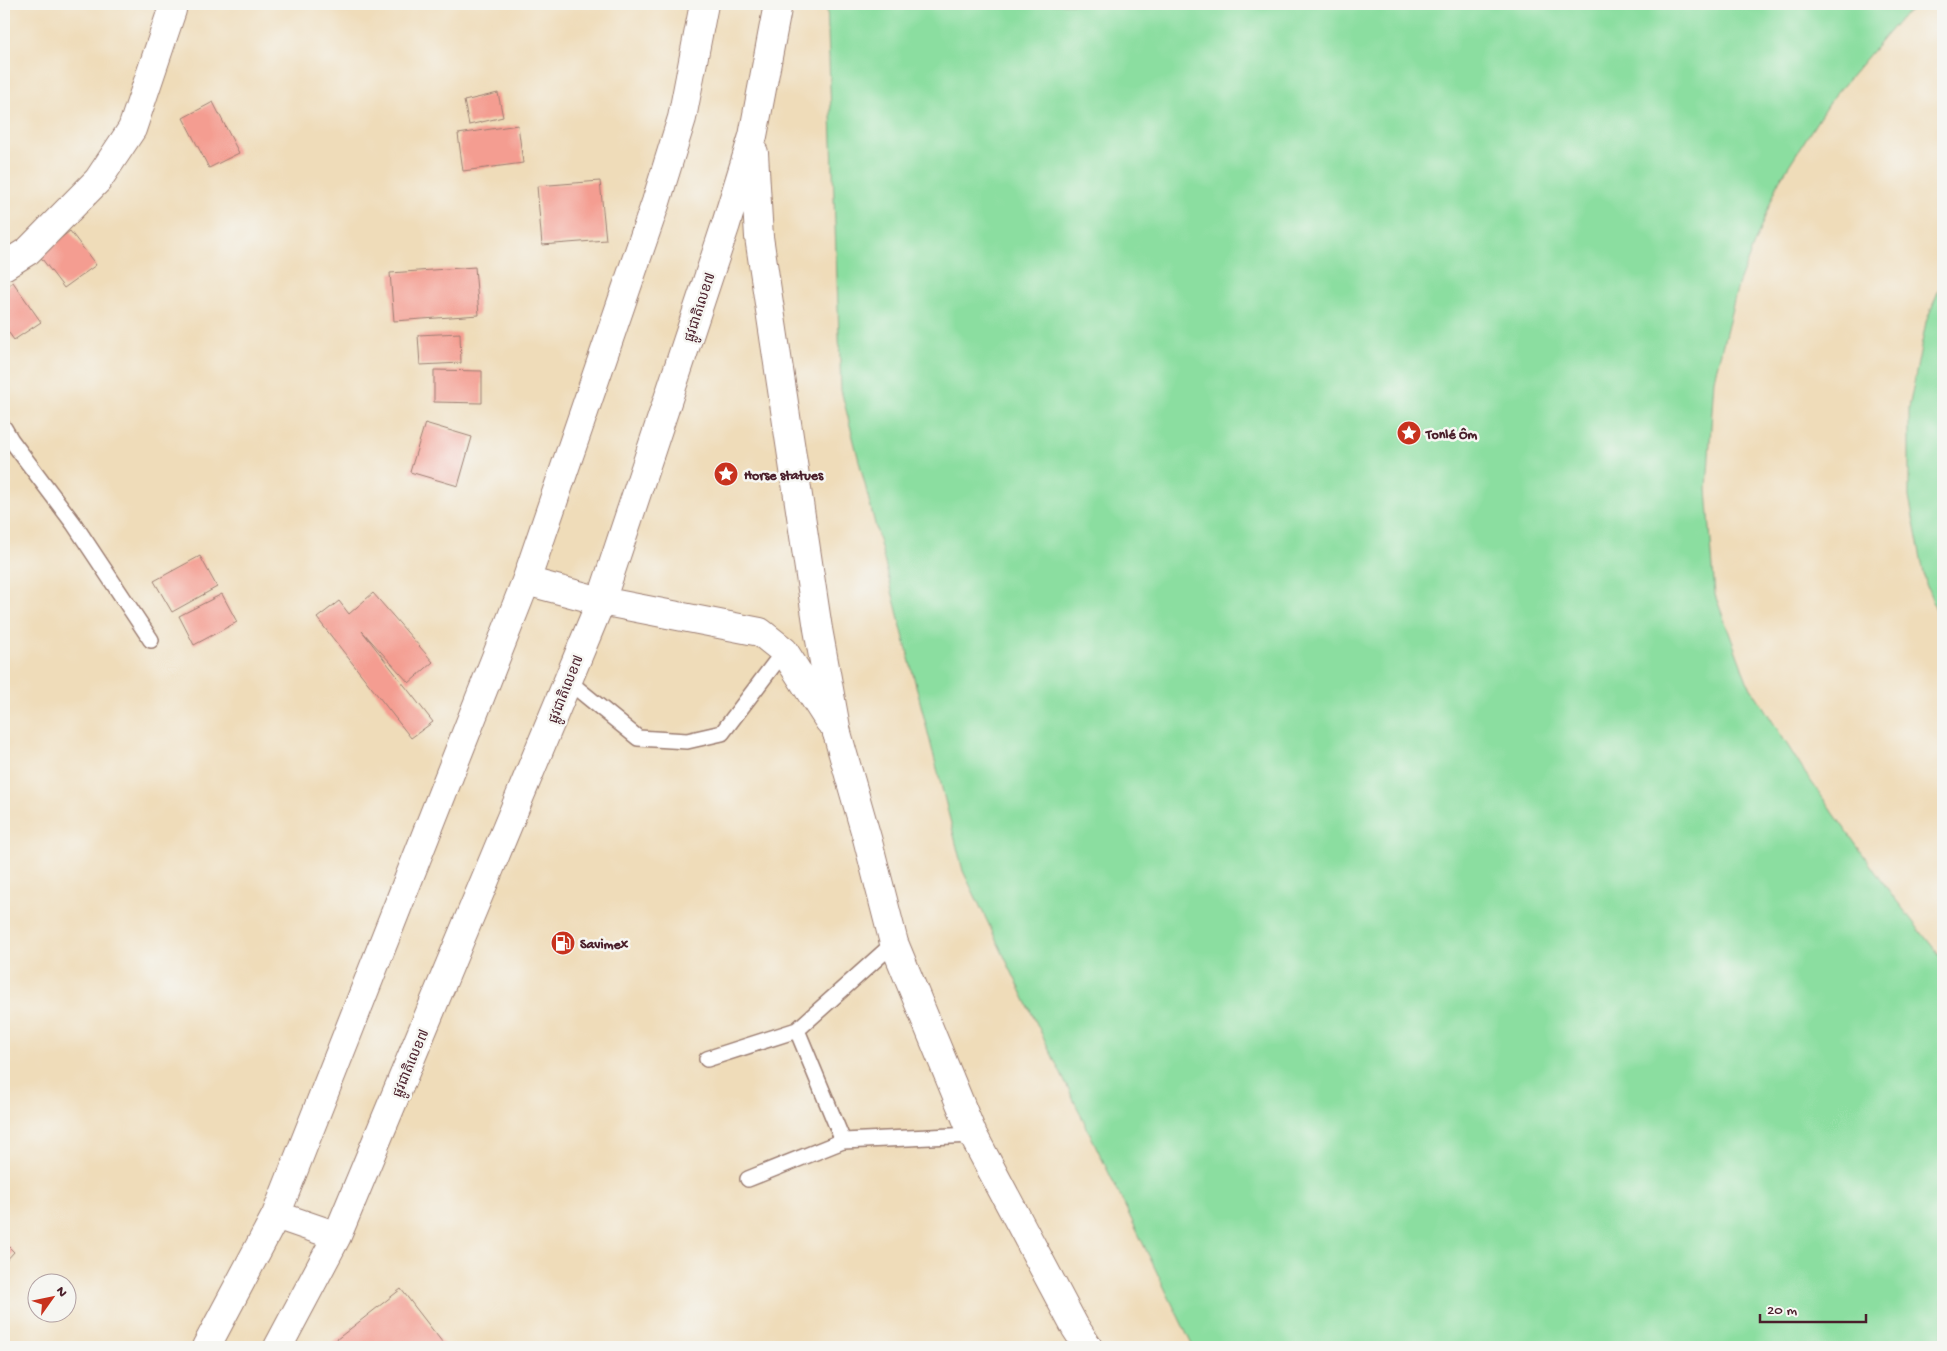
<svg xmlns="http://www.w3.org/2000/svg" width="1947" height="1351" viewBox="0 0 1947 1351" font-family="'Gochi Hand','Noto Sans Khmer',sans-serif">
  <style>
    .green { fill: #8bdea0; stroke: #6a7e66 }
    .building { fill: #f49d91 }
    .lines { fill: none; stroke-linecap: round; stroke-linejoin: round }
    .lane-casing { stroke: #9c7e72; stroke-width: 18 }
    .street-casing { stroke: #9c7e72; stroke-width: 30 }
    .secondary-casing { stroke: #9c7e72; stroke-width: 30 }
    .highway-casing { stroke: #9c7e72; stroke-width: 30 }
    .lane { stroke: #fff; stroke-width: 15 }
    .street { stroke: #fff; stroke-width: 28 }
    .secondary { stroke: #fff; stroke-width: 28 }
    .highway { stroke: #fff; stroke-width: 28 }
    .labels { text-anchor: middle; stroke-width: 5; stroke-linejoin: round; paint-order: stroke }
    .street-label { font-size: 14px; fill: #4a1f2b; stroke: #f6f6f2 }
    .poi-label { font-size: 14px; font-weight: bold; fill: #4a1f2b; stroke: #f6f6f2; text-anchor: start }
  </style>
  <rect width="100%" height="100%" fill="#f6f6f2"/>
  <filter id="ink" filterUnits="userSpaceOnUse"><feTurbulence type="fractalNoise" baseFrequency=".02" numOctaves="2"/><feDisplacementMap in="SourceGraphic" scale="10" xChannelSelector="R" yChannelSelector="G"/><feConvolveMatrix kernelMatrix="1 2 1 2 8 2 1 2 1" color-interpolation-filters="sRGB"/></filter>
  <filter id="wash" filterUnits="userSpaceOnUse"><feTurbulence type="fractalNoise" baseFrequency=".0096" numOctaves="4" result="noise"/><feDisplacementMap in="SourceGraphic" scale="20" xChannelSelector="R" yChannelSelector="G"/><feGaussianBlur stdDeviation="1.12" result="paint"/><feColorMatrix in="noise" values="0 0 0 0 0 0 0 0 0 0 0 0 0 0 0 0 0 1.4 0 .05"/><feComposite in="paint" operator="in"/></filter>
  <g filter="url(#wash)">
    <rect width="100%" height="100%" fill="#efdcb9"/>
    <path class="green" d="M 827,4 L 1919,4 L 1898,21 L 1830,101 L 1779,181 L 1738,285 L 1714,379 L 1707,489 L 1715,595 L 1747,681 L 1805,773 L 1892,895 L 1943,960 L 1943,1347 L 1193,1347 L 963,871 L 841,390 Z
      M 1943,279 L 1943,627 L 1926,584 L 1909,497 L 1909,408 L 1926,322 Z"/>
    <g id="blocks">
      <path class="building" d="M 498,93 L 503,117 L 469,125 L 464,101 Z
        M 213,102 L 239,153 L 209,168 L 183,118 Z
        M 518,125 L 523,163 L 463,171 L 458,134 Z
        M 600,181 L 606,240 L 542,245 L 537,186 Z
        M 70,231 L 96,265 L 64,288 L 39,255 Z
        M 475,267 L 479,315 L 394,321 L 390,273 Z
        M 13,282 L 41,322 L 14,340 L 4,326 L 4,288 Z
        M 460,333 L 461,363 L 420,365 L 418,335 Z
        M 434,370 L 482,371 L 482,403 L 434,402 Z
        M 425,423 L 472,437 L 458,486 L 410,472 Z
        M 200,556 L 217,587 L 172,612 L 154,581 Z
        M 373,593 L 433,662 L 409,683 L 362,631 L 433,722 L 411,738 L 317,618 L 339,601 L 349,614 Z
        M 222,594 L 237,622 L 194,645 L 179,616 Z
        M 4,1242 L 14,1252 L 4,1263 Z
        M 401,1289 L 446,1347 L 327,1347 Z"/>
    </g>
  </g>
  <g filter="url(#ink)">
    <use href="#blocks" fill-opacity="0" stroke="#9c7e72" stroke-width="1"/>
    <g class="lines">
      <defs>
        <path id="lane" d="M 4,428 L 11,440 L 74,524 L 151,640
          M 568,681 L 638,738 L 687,741 L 722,733 L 784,651
          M 894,943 L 797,1030 L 843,1141 L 973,1135
          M 707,1059 L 797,1030
          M 748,1179 L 843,1141"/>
        <path id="street" d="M 4,266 L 28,251 L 98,180 L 132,129 L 172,10 L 172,4"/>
        <path id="secondary" d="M 837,733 L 867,838 L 894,943 L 973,1135 L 1075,1327 L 1088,1347"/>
        <path id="highway" d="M 754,153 L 759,237 L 818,629 L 837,733
          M 526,581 L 601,601 L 760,632 L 784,651 L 829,721
          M 276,1215 L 337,1236
          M 206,1347 L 276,1215 L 526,581 L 656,202 L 682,118 L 704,4
          M 278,1347 L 337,1236 L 601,601 L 726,224 L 753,136 L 778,4"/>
      </defs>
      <use href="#lane" class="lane-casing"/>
      <use href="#street" class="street-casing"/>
      <use href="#secondary" class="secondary-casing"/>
      <use href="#highway" class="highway-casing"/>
      <use href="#lane" class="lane"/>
      <use href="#street" class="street"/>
      <use href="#secondary" class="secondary"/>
      <use href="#highway" class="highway"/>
    </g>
  </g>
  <defs>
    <symbol id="sight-disc" viewBox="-11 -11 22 22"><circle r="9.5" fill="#c8321e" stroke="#f6f6f2"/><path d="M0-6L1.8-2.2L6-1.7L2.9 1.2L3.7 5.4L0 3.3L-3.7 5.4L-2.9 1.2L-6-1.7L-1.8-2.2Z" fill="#fff"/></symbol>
    <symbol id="fuel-disc" viewBox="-11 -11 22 22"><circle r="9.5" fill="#c8321e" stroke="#f6f6f2"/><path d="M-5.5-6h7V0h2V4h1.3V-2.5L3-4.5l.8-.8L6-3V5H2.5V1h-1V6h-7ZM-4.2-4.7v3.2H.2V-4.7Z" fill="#fff"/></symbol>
  </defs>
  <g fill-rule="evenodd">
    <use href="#sight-disc" x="1395" y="419" width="28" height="28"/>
    <use href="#sight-disc" x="712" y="460" width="28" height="28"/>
    <use href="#fuel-disc" x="549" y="929" width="28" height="28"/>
  </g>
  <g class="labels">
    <g class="street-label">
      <text transform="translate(699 307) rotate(-72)" y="5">ផ្លូវជាតិលេខ៧</text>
      <text transform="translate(565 689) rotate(-68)" y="5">ផ្លូវជាតិលេខ៧</text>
      <text transform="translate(410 1063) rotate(-67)" y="5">ផ្លូវជាតិលេខ៧</text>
    </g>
    <g class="poi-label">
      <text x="1426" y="438">Tonlé Ôm</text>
      <text x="744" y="479">Horse statues</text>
      <text x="580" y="948">Savimex</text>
    </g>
  </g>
  <rect width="1947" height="1351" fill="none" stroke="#f6f6f2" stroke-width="20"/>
  <g transform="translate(52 1298) rotate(57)"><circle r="24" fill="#f6f6f2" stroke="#b1a0a2"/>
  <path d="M0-4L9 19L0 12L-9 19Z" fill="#c8321e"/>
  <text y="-8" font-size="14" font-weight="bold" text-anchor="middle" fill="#4a1f2b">N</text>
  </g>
  <path d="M1760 1314v8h106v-8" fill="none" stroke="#4a1f2b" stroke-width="2.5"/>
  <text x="1767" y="1314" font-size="15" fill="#4a1f2b" stroke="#f6f6f2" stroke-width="4" paint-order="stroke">20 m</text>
</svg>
